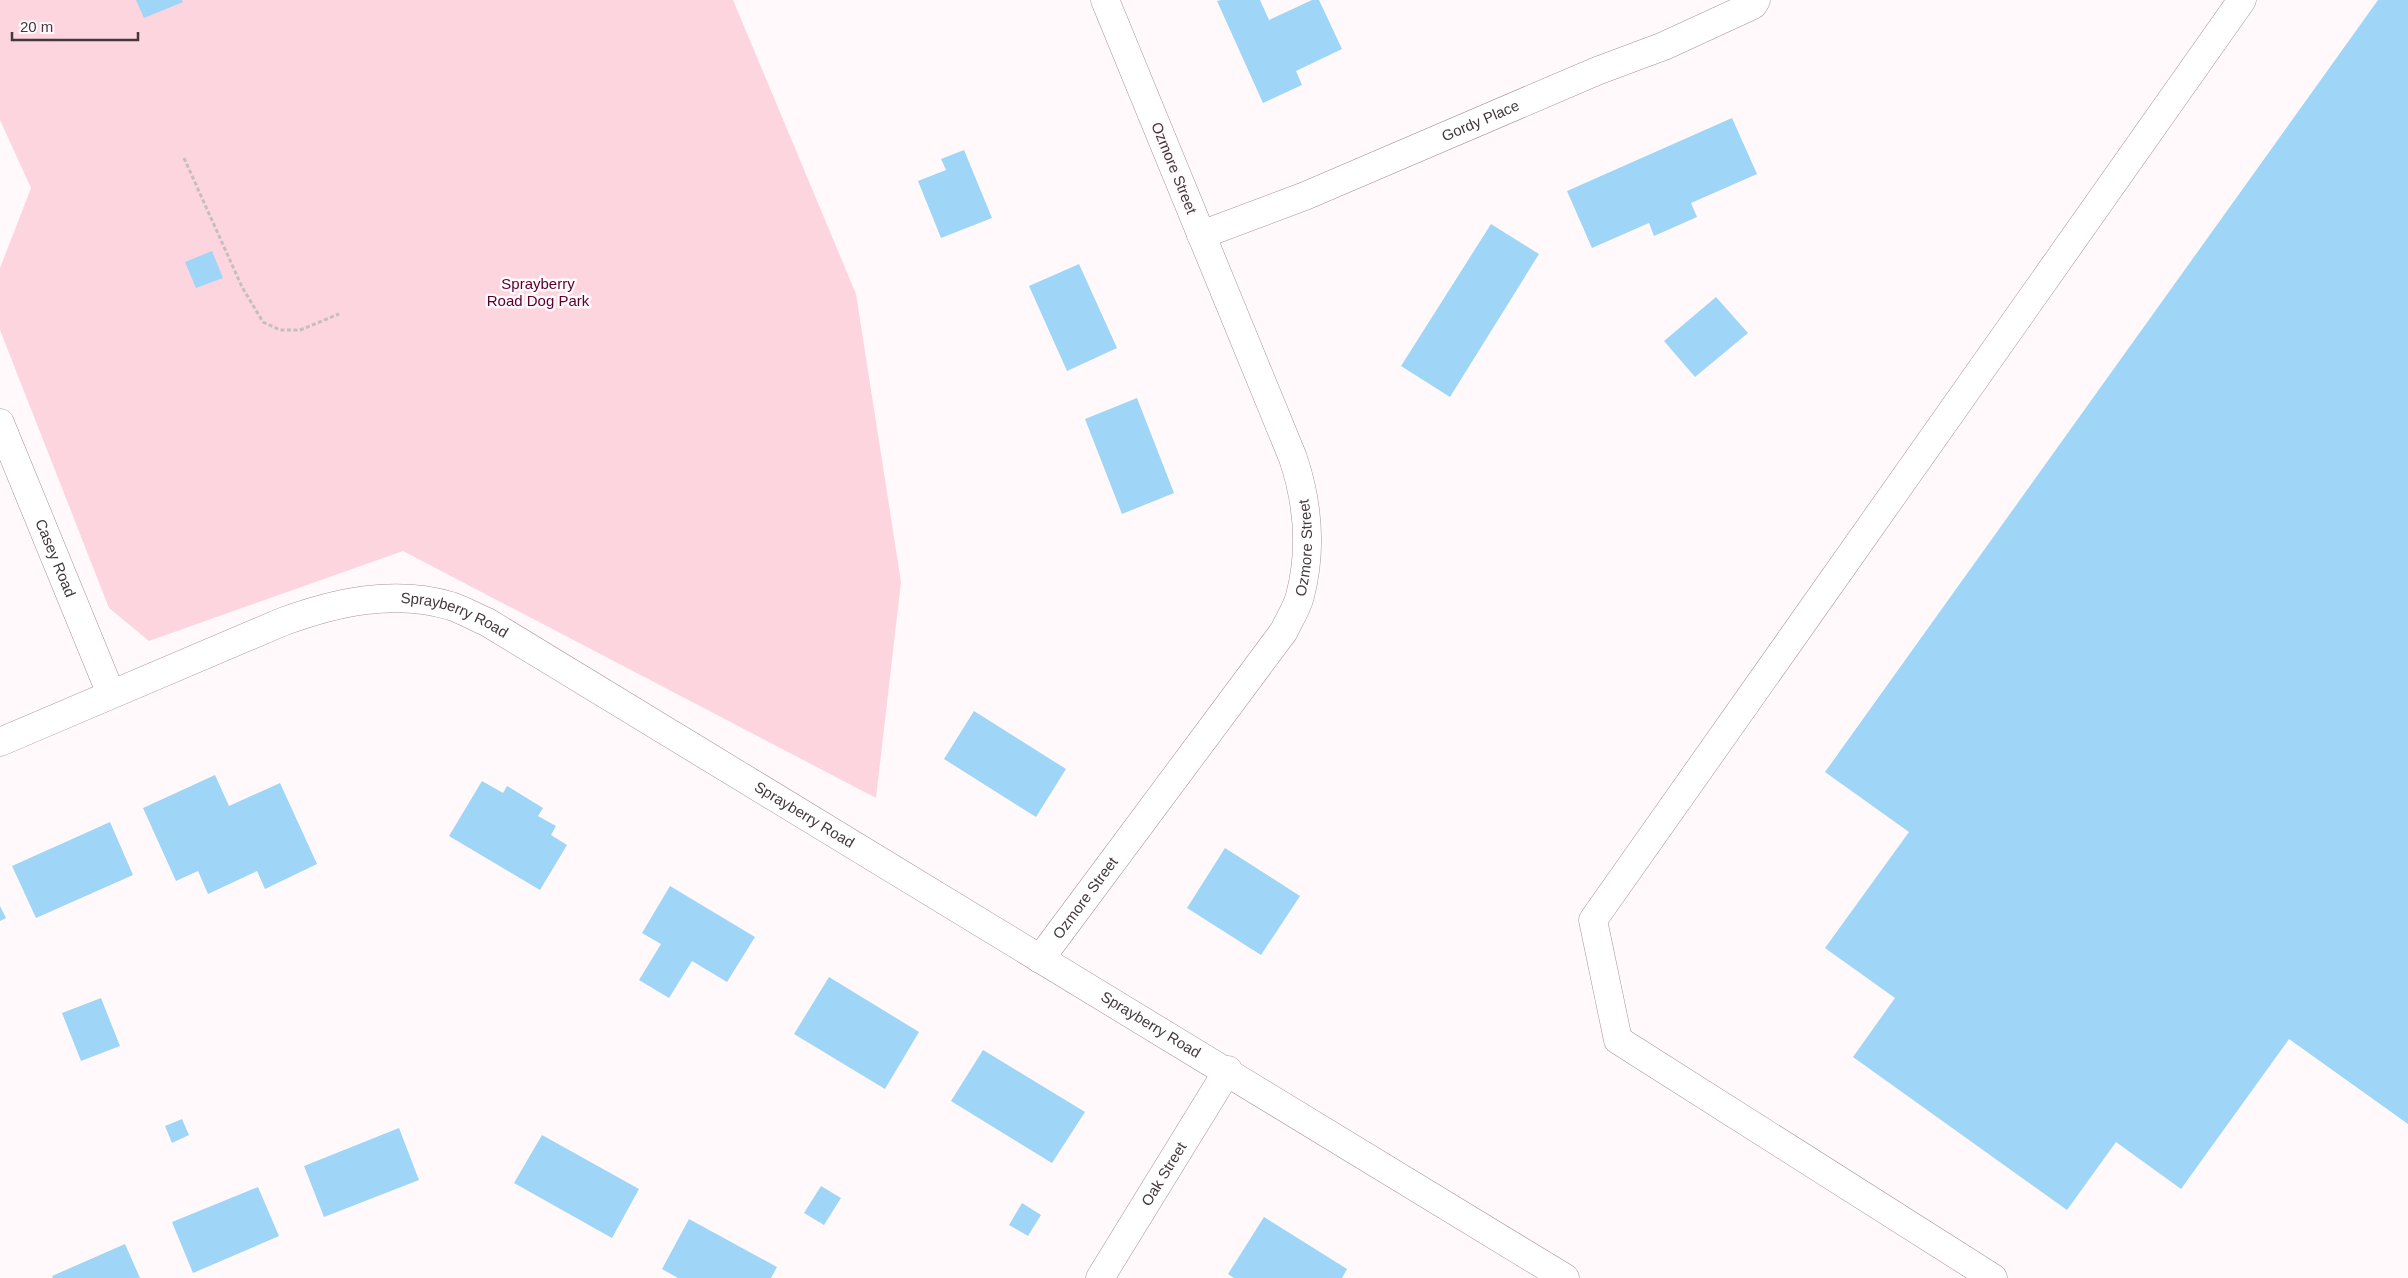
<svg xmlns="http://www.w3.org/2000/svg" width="2408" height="1278" viewBox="0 0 2408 1278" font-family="Arial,sans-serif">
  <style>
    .green { fill: #fcd5df }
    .building { fill: #9fd5f6 }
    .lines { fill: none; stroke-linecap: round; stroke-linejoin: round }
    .minor-casing { stroke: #a99298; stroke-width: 29 }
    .path { stroke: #c5bec0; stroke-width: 3; stroke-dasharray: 4 2.5; stroke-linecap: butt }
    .minor { stroke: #fff; stroke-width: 28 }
    .labels { text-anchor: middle; stroke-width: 5; stroke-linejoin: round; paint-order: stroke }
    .street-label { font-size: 15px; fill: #43393c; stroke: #fff9fb }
    .park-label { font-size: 15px; fill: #59012b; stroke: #fff9fb }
  </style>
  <rect width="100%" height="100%" fill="#fff9fb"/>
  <path class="green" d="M 0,0 L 733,0 L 856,294 L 901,582 L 876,798 L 403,551 L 149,641 L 109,608 L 0,330 L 0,268 L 31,188 L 0,120 Z"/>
  <path class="building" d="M 136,0 L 182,0 L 183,2 L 144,18 Z
    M 1221,0 L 1260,0 L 1269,20 L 1312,0 L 1319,0 L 1342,49 L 1296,71 L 1302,85 L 1263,103 L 1217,1 Z
    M 2378,0 L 2408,0 L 2408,1124 L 2289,1039 L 2181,1189 L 2116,1142 L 2067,1210 L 1853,1057 L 1895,998 L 1825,948 L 1909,832 L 1825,772 Z
    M 1732,118 L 1757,174 L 1691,203 L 1697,217 L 1654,236 L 1649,223 L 1592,248 L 1567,191 Z
    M 964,150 L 992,218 L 941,238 L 918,181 L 946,170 L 941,159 Z
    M 1491,224 L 1539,254 L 1450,397 L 1401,366 Z
    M 212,251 L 223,278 L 196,288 L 185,262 Z
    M 1079,264 L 1117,348 L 1067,371 L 1029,286 Z
    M 1716,297 L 1748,333 L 1695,377 L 1664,341 Z
    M 1137,398 L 1174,493 L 1122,514 L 1085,419 Z
    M 974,711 L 1066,769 L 1036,817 L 944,759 Z
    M 215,775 L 229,806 L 280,783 L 317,864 L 265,889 L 257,871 L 208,894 L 198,871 L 176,881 L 143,808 Z
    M 482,781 L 503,793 L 507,786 L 543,808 L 538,816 L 556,826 L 551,835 L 567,845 L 540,890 L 449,836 Z
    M 110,822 L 133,875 L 36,918 L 12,866 Z
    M 1225,848 L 1300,896 L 1261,955 L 1187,908 Z
    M 670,886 L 755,937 L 727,982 L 692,961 L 669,998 L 639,980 L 661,944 L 642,933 Z
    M 0,906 L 6,918 L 0,921 Z
    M 829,977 L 919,1032 L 885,1089 L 794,1034 Z
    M 101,998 L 120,1046 L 81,1061 L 62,1013 Z
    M 983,1050 L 1085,1112 L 1052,1163 L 951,1101 Z
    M 182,1119 L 189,1135 L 172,1143 L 165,1126 Z
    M 399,1128 L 419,1180 L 324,1217 L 304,1166 Z
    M 542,1135 L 639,1189 L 612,1238 L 514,1183 Z
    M 821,1186 L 841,1198 L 824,1225 L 804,1213 Z
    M 258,1187 L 279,1236 L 193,1273 L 172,1222 Z
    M 1022,1203 L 1041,1215 L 1028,1236 L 1009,1225 Z
    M 1264,1217 L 1347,1269 L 1342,1278 L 1234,1278 L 1228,1274 Z
    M 689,1219 L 777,1267 L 771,1278 L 678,1278 L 662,1269 Z
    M 125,1244 L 140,1278 L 53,1278 L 52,1276 Z"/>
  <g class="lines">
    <defs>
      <g id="minor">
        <path id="s1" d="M 1201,235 L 1305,196 L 1597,71 L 1664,46 L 1753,5 L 1756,0"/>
        <path id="s2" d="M 0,423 L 111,694"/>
        <path id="s3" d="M 0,742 L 282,622 C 336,602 395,589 451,606 C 463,610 475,617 487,622 C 846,841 1207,1057 1565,1278"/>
        <path id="s4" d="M 1040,959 L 1284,631 C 1289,620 1297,608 1300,596 C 1312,550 1308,503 1293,458 L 1105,0"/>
        <path id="s5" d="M 1100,1278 L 1228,1070"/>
        <path d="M 1993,1278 L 1618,1040 L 1593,920 L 2242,0"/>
      </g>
    </defs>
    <use href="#minor" class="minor-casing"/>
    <path class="path" d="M 184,158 L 242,287 L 263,322 L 280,330 L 300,330 L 339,314"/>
    <use href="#minor" class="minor"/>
  </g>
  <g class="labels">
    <g class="street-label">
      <text dy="5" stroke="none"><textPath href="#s1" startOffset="302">Gordy Place</textPath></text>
      <text transform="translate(1174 168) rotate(68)" y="5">Ozmore Street</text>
      <text dy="5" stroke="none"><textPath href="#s4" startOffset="496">Ozmore Street</textPath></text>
      <text dy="5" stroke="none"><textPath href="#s2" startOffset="146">Casey Road</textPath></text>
      <text dy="5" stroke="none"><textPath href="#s3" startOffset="485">Sprayberry Road</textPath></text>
      <text dy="5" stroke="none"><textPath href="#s3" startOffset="890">Sprayberry Road</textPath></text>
      <text dy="5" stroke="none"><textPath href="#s4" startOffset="76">Ozmore Street</textPath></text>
      <text dy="5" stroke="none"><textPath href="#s3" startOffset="1295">Sprayberry Road</textPath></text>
      <text dy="5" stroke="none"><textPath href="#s5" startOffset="122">Oak Street</textPath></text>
    </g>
    <g class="park-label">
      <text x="538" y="289">Sprayberry<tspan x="538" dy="17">Road Dog Park</tspan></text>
    </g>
  </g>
  <path d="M12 32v8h126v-8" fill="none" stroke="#43393c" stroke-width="2.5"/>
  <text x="20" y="32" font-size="15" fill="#43393c" stroke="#fff9fb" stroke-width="4" paint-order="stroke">20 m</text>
</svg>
